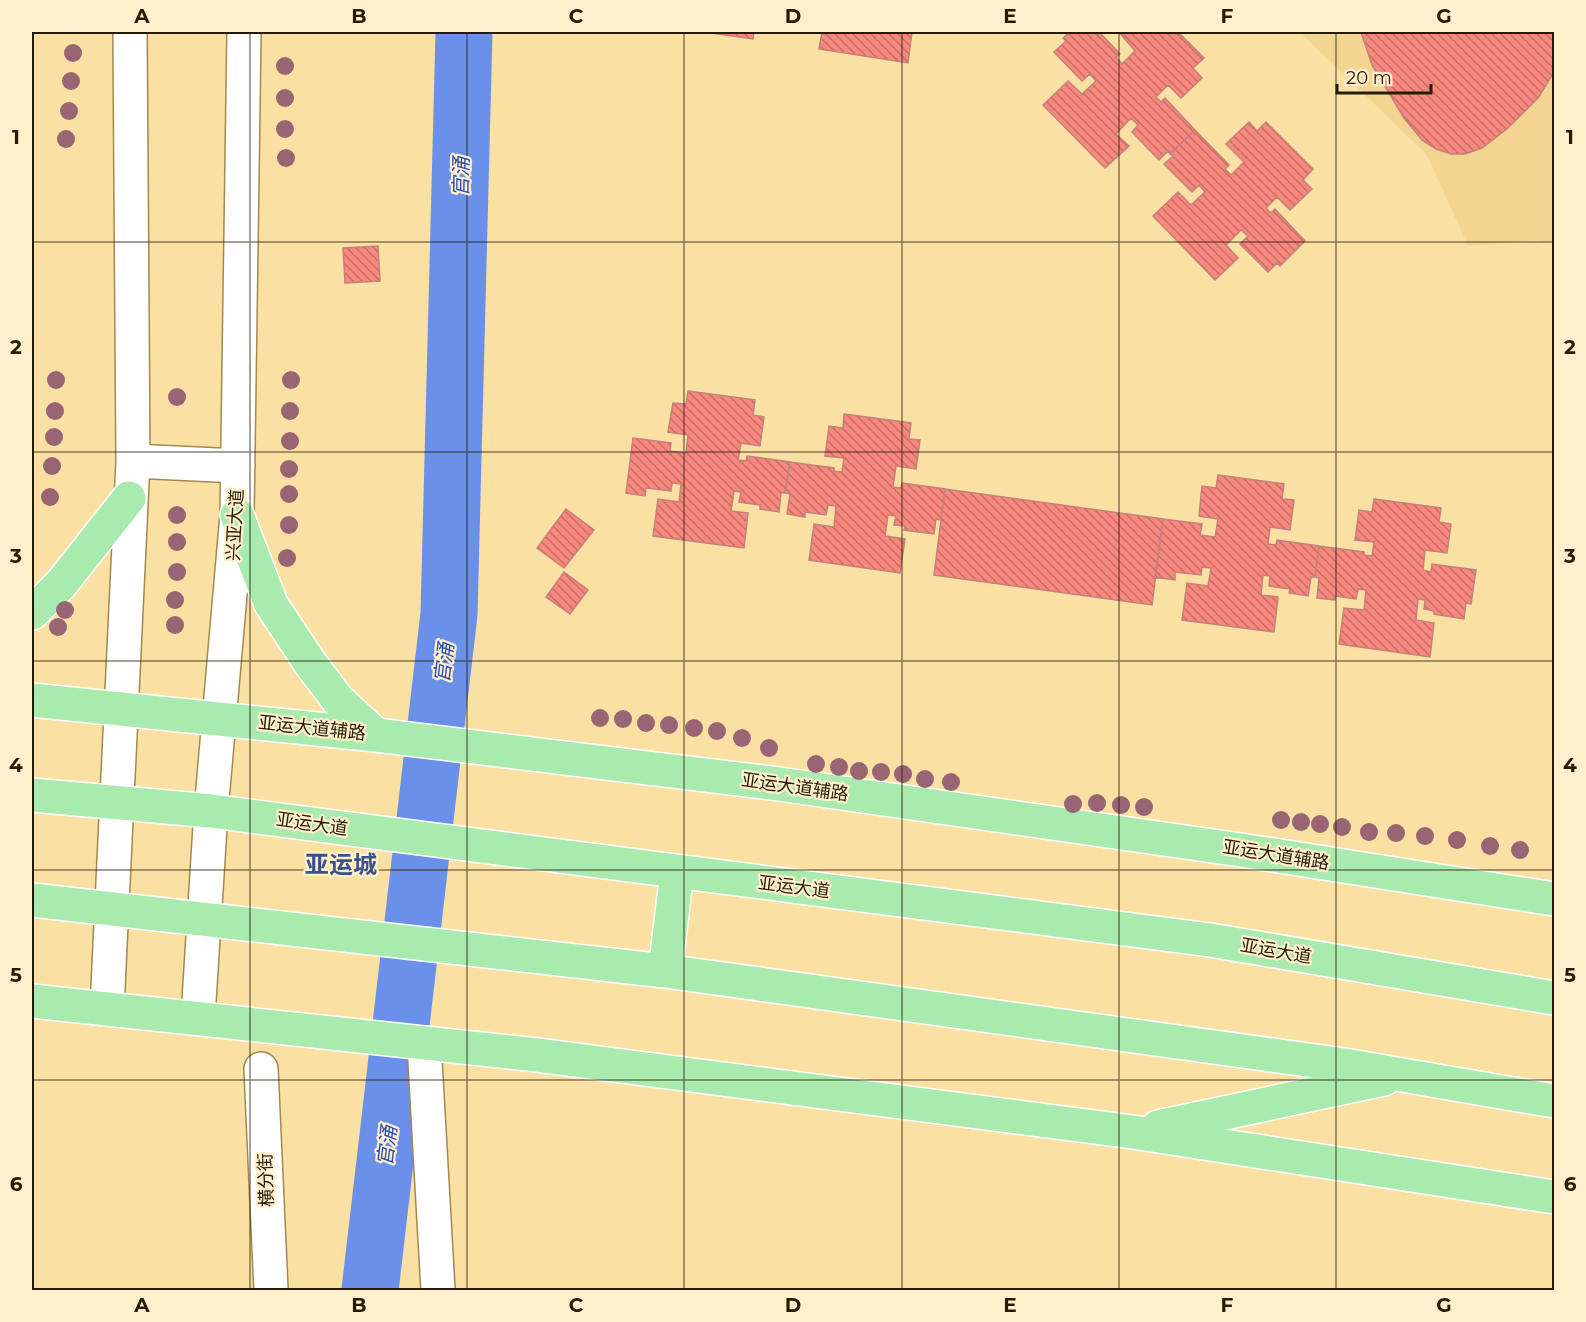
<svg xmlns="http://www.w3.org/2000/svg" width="1586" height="1322" viewBox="0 0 1586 1322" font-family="Montserrat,'Noto Sans SC',sans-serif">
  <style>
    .built { fill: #f3d591 }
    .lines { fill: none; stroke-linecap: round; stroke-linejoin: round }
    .river { stroke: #6b90e9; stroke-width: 57 }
    .building { fill: url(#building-back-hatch); stroke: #c3827b; stroke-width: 1.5 }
    .minor-casing { stroke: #a28950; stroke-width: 36 }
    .major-casing { stroke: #fff; stroke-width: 36 }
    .minor { stroke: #fff; stroke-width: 33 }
    .major { stroke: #a9ebaf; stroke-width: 33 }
    .tree { fill: #996574 }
    .grid { fill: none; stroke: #261c04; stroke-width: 1.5; stroke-opacity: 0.55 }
    .labels { text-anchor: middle; stroke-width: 4.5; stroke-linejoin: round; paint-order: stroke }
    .street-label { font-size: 18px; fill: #261c04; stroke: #ffefcc }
    .water-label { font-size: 20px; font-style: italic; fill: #2a4cb4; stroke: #ffefcc }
    .district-label { font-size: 24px; font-weight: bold; fill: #3b538d; stroke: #ffefcc }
    .neatline { fill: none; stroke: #261c04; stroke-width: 2 }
    .grid-label { font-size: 20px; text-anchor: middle; font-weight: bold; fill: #261c04 }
  </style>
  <defs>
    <pattern id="building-back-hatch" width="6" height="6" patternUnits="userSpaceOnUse" patternTransform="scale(1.5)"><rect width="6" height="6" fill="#f8877e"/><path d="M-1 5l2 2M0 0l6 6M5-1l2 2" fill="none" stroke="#c96e65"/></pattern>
  </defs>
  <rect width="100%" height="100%" fill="#fbe0a4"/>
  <path class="built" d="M 1300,32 L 1554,32 L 1554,242 L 1534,240 L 1468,246 L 1427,155 Z"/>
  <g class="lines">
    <path class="river" d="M 370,1290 L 449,614 L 464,32"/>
  </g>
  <path class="building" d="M 704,32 L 754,32 L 753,39 Z
    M 822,32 L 912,32 L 908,63 L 819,49 Z
    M 1070,32 L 1099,32 L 1120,54 L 1116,57 L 1122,64 L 1135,51 L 1119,32 L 1178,32 L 1204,58 L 1193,68 L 1202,78 L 1181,98 L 1168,85 L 1156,97 L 1161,102 L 1165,98 L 1195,130 L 1170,154 L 1168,151 L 1159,160 L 1132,132 L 1138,125 L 1131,118 L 1116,134 L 1129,146 L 1105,168 L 1043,105 L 1068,81 L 1082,94 L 1096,81 L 1090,74 L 1082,81 L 1054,52 L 1066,41 L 1063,38 Z
    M 1361,32 L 1554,32 L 1554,72 L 1538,98 L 1508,128 L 1482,148 L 1465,154 L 1451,154 L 1436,149 L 1422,140 L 1404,118 L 1372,65 Z
    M 1249,122 L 1257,131 L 1266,122 L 1313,169 L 1303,180 L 1312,189 L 1290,210 L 1277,197 L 1266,208 L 1271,213 L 1275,209 L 1305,241 L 1280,266 L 1277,263 L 1268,272 L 1240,244 L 1248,236 L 1241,230 L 1226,245 L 1238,258 L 1215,280 L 1153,216 L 1178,192 L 1191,205 L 1205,192 L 1199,185 L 1192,192 L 1164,164 L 1173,156 L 1170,154 L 1195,130 L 1229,165 L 1225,169 L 1231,175 L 1244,162 L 1226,144 Z
    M 378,246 L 380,281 L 345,283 L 343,248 Z
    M 688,391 L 755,400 L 753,415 L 764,417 L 760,446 L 741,443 L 738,460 L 746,461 L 747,456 L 790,462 L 785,493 L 781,493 L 779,512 L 760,509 L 760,505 L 739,502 L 741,492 L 734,491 L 731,511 L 748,513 L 744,548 L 653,536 L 658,499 L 679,502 L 681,484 L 672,483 L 671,491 L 646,488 L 645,496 L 626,493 L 633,438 L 671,443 L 670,451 L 686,453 L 688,435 L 668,432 L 673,403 L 686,404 Z
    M 844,414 L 911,423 L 909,439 L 920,440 L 916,469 L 896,466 L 893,487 L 901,488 L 902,483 L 945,489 L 941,520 L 936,519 L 934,534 L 904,530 L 905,526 L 894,525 L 896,516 L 888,515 L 885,536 L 905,539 L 900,573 L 809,560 L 814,524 L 834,527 L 836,506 L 828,505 L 826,515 L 805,512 L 805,517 L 787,514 L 790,494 L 785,493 L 790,462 L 834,468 L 834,471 L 842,472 L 844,458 L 825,456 L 829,426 L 843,428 Z
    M 1218,475 L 1284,484 L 1282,499 L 1294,500 L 1290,530 L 1270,527 L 1268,544 L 1276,545 L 1277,540 L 1319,546 L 1315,577 L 1311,577 L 1308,596 L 1289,593 L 1290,589 L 1269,586 L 1270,576 L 1263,575 L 1261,595 L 1278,597 L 1274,632 L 1182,620 L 1187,583 L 1208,586 L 1211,568 L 1202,567 L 1201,575 L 1175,572 L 1175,580 L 1155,577 L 1163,519 L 1202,524 L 1200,535 L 1215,537 L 1218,519 L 1199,516 L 1202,486 L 1216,488 Z
    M 945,489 L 1163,519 L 1152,605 L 934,575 Z
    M 1374,499 L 1441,508 L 1439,522 L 1451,524 L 1447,553 L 1425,550 L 1423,570 L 1431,572 L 1432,564 L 1476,570 L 1471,604 L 1466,603 L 1464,619 L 1434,614 L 1434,611 L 1424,609 L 1425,600 L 1418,599 L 1416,620 L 1434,623 L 1430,657 L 1339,644 L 1344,608 L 1364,610 L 1366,590 L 1358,589 L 1356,599 L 1335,596 L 1335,600 L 1317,598 L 1319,578 L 1315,577 L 1319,546 L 1364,552 L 1364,555 L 1372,556 L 1374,542 L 1355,540 L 1359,510 L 1372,512 Z
    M 566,509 L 594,530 L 564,568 L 537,548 Z
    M 564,572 L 588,590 L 570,614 L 546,597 Z"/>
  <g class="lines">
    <defs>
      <path id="minor" d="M 133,461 L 238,466
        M 107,1009 L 133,461 L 130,32
        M 198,1017 L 211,811 L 237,515 L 244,32
        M 424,1043 L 438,1290
        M 261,1069 L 271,1290"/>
      <path id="major" d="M 237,515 L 271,604 L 310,663 L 338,700 L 376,735
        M 32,613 L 61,584 L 129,498
        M 32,700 L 376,735 L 779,784 L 1241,850 L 1554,899
        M 32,795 L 211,811 L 1210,940 L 1554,998
        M 32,900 L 665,971 L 1344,1065 L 1554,1101
        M 665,971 L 677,872
        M 32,1001 L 537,1055 L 1133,1132 L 1554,1197
        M 1158,1127 L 1384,1079"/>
    </defs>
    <use href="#minor" class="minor-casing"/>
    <use href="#major" class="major-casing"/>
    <use href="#minor" class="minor"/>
    <use href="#major" class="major"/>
  </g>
  <g class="tree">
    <circle cx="73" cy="53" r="9"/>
    <circle cx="285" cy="66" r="9"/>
    <circle cx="71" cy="81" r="9"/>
    <circle cx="285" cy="98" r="9"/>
    <circle cx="69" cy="111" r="9"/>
    <circle cx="285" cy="129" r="9"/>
    <circle cx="66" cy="139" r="9"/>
    <circle cx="286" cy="158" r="9"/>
    <circle cx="56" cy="380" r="9"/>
    <circle cx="291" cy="380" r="9"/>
    <circle cx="177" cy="397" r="9"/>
    <circle cx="55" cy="411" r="9"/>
    <circle cx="290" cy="411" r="9"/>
    <circle cx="54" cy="437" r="9"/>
    <circle cx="290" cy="441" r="9"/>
    <circle cx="52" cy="466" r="9"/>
    <circle cx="289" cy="469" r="9"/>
    <circle cx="289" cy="494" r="9"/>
    <circle cx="50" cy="497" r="9"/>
    <circle cx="177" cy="515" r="9"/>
    <circle cx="289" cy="525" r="9"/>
    <circle cx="177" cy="542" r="9"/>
    <circle cx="287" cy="558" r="9"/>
    <circle cx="177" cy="572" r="9"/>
    <circle cx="175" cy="600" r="9"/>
    <circle cx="65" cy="610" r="9"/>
    <circle cx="175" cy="625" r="9"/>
    <circle cx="58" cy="627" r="9"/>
    <circle cx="600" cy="718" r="9"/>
    <circle cx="623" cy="719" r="9"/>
    <circle cx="646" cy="723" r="9"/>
    <circle cx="669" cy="725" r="9"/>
    <circle cx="694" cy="728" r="9"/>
    <circle cx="717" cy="731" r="9"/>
    <circle cx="742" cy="738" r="9"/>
    <circle cx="769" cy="748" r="9"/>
    <circle cx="816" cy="764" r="9"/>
    <circle cx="839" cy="767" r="9"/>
    <circle cx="859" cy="771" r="9"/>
    <circle cx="881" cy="772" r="9"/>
    <circle cx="903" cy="774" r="9"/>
    <circle cx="925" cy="779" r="9"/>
    <circle cx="951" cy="782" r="9"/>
    <circle cx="1097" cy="803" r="9"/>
    <circle cx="1073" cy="804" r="9"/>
    <circle cx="1121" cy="805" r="9"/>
    <circle cx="1144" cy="807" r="9"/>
    <circle cx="1281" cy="820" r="9"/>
    <circle cx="1301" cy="822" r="9"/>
    <circle cx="1320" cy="824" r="9"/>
    <circle cx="1342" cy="827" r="9"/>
    <circle cx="1369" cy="832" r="9"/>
    <circle cx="1396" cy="833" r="9"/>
    <circle cx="1425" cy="836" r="9"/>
    <circle cx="1457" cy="840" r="9"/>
    <circle cx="1490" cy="846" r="9"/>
    <circle cx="1520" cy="850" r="9"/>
  </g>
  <path class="grid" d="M 250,32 L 250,1290M 467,32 L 467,1290M 684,32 L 684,1290M 902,32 L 902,1290M 1119,32 L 1119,1290M 1336,32 L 1336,1290M 32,242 L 1554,242M 32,452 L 1554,452M 32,661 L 1554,661M 32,870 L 1554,870M 32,1080 L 1554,1080"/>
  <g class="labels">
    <g class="street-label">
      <text transform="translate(235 525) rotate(-87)" y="6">兴亚大道</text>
      <text transform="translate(312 728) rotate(6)" y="6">亚运大道辅路</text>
      <text transform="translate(795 787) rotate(8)" y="6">亚运大道辅路</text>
      <text transform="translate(312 824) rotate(8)" y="6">亚运大道</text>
      <text transform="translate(1276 855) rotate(9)" y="6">亚运大道辅路</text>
      <text transform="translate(794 887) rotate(7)" y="6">亚运大道</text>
      <text transform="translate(1276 951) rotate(10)" y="6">亚运大道</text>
      <text transform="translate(266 1180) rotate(-92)" y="6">横分街</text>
    </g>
    <g class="water-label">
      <text transform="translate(461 177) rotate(-89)" y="7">官涌</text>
      <text transform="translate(444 663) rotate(-83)" y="7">官涌</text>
      <text transform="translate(387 1146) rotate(-83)" y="7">官涌</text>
    </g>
    <g class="district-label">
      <text x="341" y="873">亚运城</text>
    </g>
  </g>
  <rect width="1586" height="1322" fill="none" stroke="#ffefcc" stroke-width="66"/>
  <path d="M1337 84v9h94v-9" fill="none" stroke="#261c04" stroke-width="3"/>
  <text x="1346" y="84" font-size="18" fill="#261c04" stroke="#ffefcc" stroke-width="4.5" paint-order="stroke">20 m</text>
  <rect x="33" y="33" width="1520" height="1256" class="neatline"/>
  <g class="grid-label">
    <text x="142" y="23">A</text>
    <text x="359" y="23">B</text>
    <text x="576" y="23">C</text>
    <text x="793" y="23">D</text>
    <text x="1010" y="23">E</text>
    <text x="1227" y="23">F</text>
    <text x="1444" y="23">G</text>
    <text x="16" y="144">1</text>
    <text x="1570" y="144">1</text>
    <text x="16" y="354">2</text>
    <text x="1570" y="354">2</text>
    <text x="16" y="563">3</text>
    <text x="1570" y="563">3</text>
    <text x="16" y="772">4</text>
    <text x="1570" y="772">4</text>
    <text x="16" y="982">5</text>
    <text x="1570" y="982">5</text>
    <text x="16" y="1191">6</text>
    <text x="1570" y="1191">6</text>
    <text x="142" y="1312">A</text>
    <text x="359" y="1312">B</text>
    <text x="576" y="1312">C</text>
    <text x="793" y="1312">D</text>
    <text x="1010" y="1312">E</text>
    <text x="1227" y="1312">F</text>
    <text x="1444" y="1312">G</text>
  </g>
</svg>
